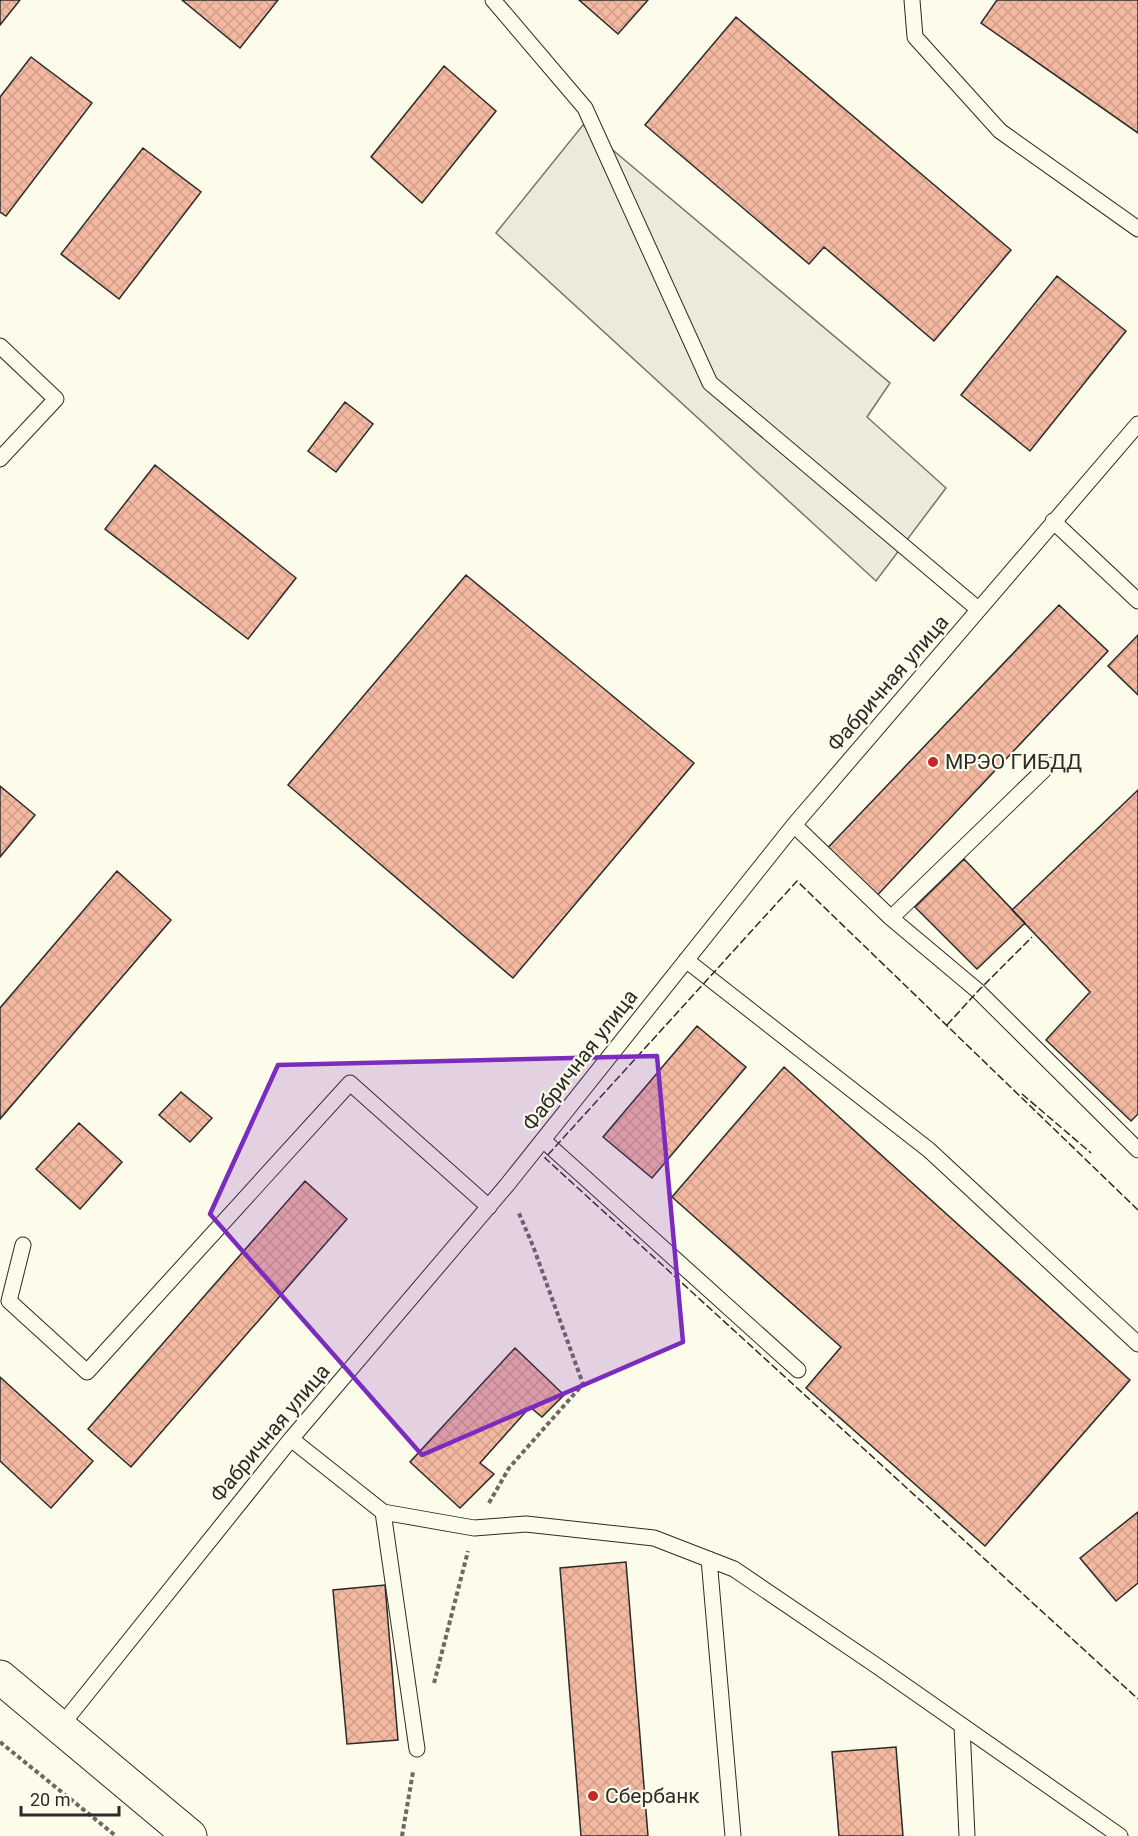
<svg xmlns="http://www.w3.org/2000/svg" width="1138" height="1836" viewBox="0 0 1138 1836" font-family="Roboto,sans-serif">
  <style>
    .parking { fill: #eceadb; stroke: #74746e; stroke-width: 1.5 }
    .building { fill: url(#building-cross-hatch); stroke: #2b2b2b; stroke-width: 1.5 }
    .lines { fill: none; stroke-linecap: round; stroke-linejoin: round }
    .lane-casing { stroke: #2b2b2b; stroke-width: 17 }
    .secondary-casing { stroke: #2b2b2b; stroke-width: 35 }
    .path { stroke: #6a6964; stroke-width: 4; stroke-dasharray: 4.5 3; stroke-linecap: butt }
    .lane { stroke: #fdfbea; stroke-width: 15 }
    .secondary { stroke: #fdfbea; stroke-width: 33 }
    .fence { stroke: #2b2b2b; stroke-width: 1.5; stroke-dasharray: 8 3; stroke-linecap: butt }
    .marked { fill: #7b2cbf; fill-opacity: 0.2; stroke: #7b2cbf; stroke-width: 4.5; stroke-linejoin: round }
    .poi-dot { fill: #c62828; stroke: #fdfbea; stroke-width: 2 }
    .labels { text-anchor: middle; stroke-width: 4.5; stroke-linejoin: round; paint-order: stroke }
    .street-label { font-size: 21px; fill: #2b2b2b; stroke: #fdfbea }
    .poi-label { font-size: 21px; fill: #2b2b2b; stroke: #fdfbea; text-anchor: start }
  </style>
  <defs>
    <pattern id="building-cross-hatch" width="8" height="8" patternUnits="userSpaceOnUse" patternTransform="scale(1.5)"><rect width="8" height="8" fill="#f2b8a0"/><path d="M0 0l8 8M0 8l8-8" fill="none" stroke="#d09e8a"/></pattern>
  </defs>
  <rect width="100%" height="100%" fill="#fdfbea"/>
  <path class="parking" d="M 583,125 L 890,383 L 867,417 L 946,488 L 876,581 L 496,233 Z"/>
  <path class="building" d="M 0,0 L 20,0 L 0,25 Z
    M 182,0 L 278,0 L 240,48 Z
    M 579,0 L 648,0 L 618,34 Z
    M 997,0 L 1138,0 L 1138,133 L 981,23 Z
    M 736,17 L 1011,250 L 934,341 L 824,247 L 809,264 L 645,125 Z
    M 31,57 L 92,103 L 6,216 L 0,212 L 0,97 Z
    M 444,66 L 496,111 L 422,203 L 371,157 Z
    M 143,148 L 201,192 L 119,299 L 61,254 Z
    M 1057,276 L 1126,331 L 1030,451 L 961,395 Z
    M 345,402 L 373,424 L 336,472 L 308,451 Z
    M 155,465 L 296,578 L 248,639 L 105,529 Z
    M 466,575 L 694,763 L 513,978 L 288,785 Z
    M 1059,605 L 1108,651 L 869,904 L 819,857 Z
    M 1138,635 L 1138,695 L 1108,666 Z
    M 0,786 L 35,815 L 0,857 Z
    M 1138,790 L 1138,1114 L 1131,1121 L 1046,1040 L 1090,992 L 1012,910 Z
    M 964,859 L 1025,923 L 977,969 L 915,907 Z
    M 117,871 L 171,920 L 0,1119 L 0,1008 Z
    M 697,1026 L 746,1067 L 652,1178 L 603,1137 Z
    M 784,1067 L 1130,1380 L 985,1546 L 806,1388 L 841,1347 L 672,1197 Z
    M 181,1092 L 212,1118 L 190,1142 L 159,1115 Z
    M 79,1123 L 122,1162 L 80,1209 L 36,1169 Z
    M 305,1181 L 347,1219 L 131,1467 L 88,1429 Z
    M 515,1348 L 564,1395 L 542,1417 L 530,1407 L 480,1463 L 494,1474 L 460,1508 L 410,1462 Z
    M 0,1377 L 93,1461 L 51,1508 L 0,1461 Z
    M 1138,1512 L 1138,1583 L 1116,1601 L 1080,1558 Z
    M 626,1562 L 648,1836 L 581,1836 L 560,1568 Z
    M 385,1585 L 398,1740 L 347,1744 L 333,1590 Z
    M 896,1747 L 903,1836 L 839,1836 L 832,1752 Z"/>
  <g class="lines">
    <defs>
      <path id="lane" d="M 493,0 L 585,108 L 710,383 L 978,609
        M 912,0 L 915,37 L 1000,131 L 1138,229
        M 0,346 L 56,399 L 0,459
        M 1053,521 L 1138,601
        M 794,825 L 891,918 L 978,991 L 1138,1150
        M 891,918 L 1049,765
        M 686,960 L 929,1150 L 1138,1344
        M 543,1140 L 798,1370
        M 23,1245 L 9,1301 L 87,1372 L 350,1083 L 489,1207
        M 291,1439 L 383,1512 L 474,1528 L 526,1524 L 654,1538 L 734,1569 L 877,1666 L 1120,1836
        M 383,1512 L 417,1749
        M 709,1559 L 733,1836
        M 962,1726 L 967,1836
        M 60,1727 L 291,1439 L 507,1185 L 794,825 L 1138,424"/>
      <path id="secondary" d="M 0,1677 L 190,1836"/>
    </defs>
    <use href="#lane" class="lane-casing"/>
    <use href="#secondary" class="secondary-casing"/>
    <path class="path" d="M 489,1503 L 509,1468 L 583,1384 L 533,1246 L 518,1211
      M 434,1683 L 468,1551
      M 0,1742 L 116,1836
      M 402,1836 L 413,1772"/>
    <use href="#lane" class="lane"/>
    <use href="#secondary" class="secondary"/>
    <path class="fence" d="M 947,1025 L 978,991 L 1032,937
      M 1022,1094 L 1091,1153
      M 1138,1210 L 797,881 L 545,1158 L 1138,1699"/>
  </g>
  <path class="marked" d="M 657,1056 L 683,1342 L 422,1455 L 210,1214 L 278,1065 Z"/>
  <g class="poi-dot">
    <circle cx="933" cy="762" r="6"/>
    <circle cx="593" cy="1796" r="6"/>
  </g>
  <g class="labels">
    <g class="street-label">
      <text transform="translate(888 683) rotate(-49)" y="7">Фабричная улица</text>
      <text transform="translate(580 1060) rotate(-52)" y="7">Фабричная улица</text>
      <text transform="translate(270 1433) rotate(-50)" y="7">Фабричная улица</text>
    </g>
    <g class="poi-label">
      <text x="945" y="769">МРЭО ГИБДД</text>
      <text x="605" y="1803">Сбербанк</text>
    </g>
  </g>
  <path d="M21 1806v9h98v-9" fill="none" stroke="#2b2b2b" stroke-width="3"/>
  <text x="30" y="1806" font-size="18" fill="#2b2b2b" stroke="#fdfbea" stroke-width="4.5" paint-order="stroke">20 m</text>
</svg>
